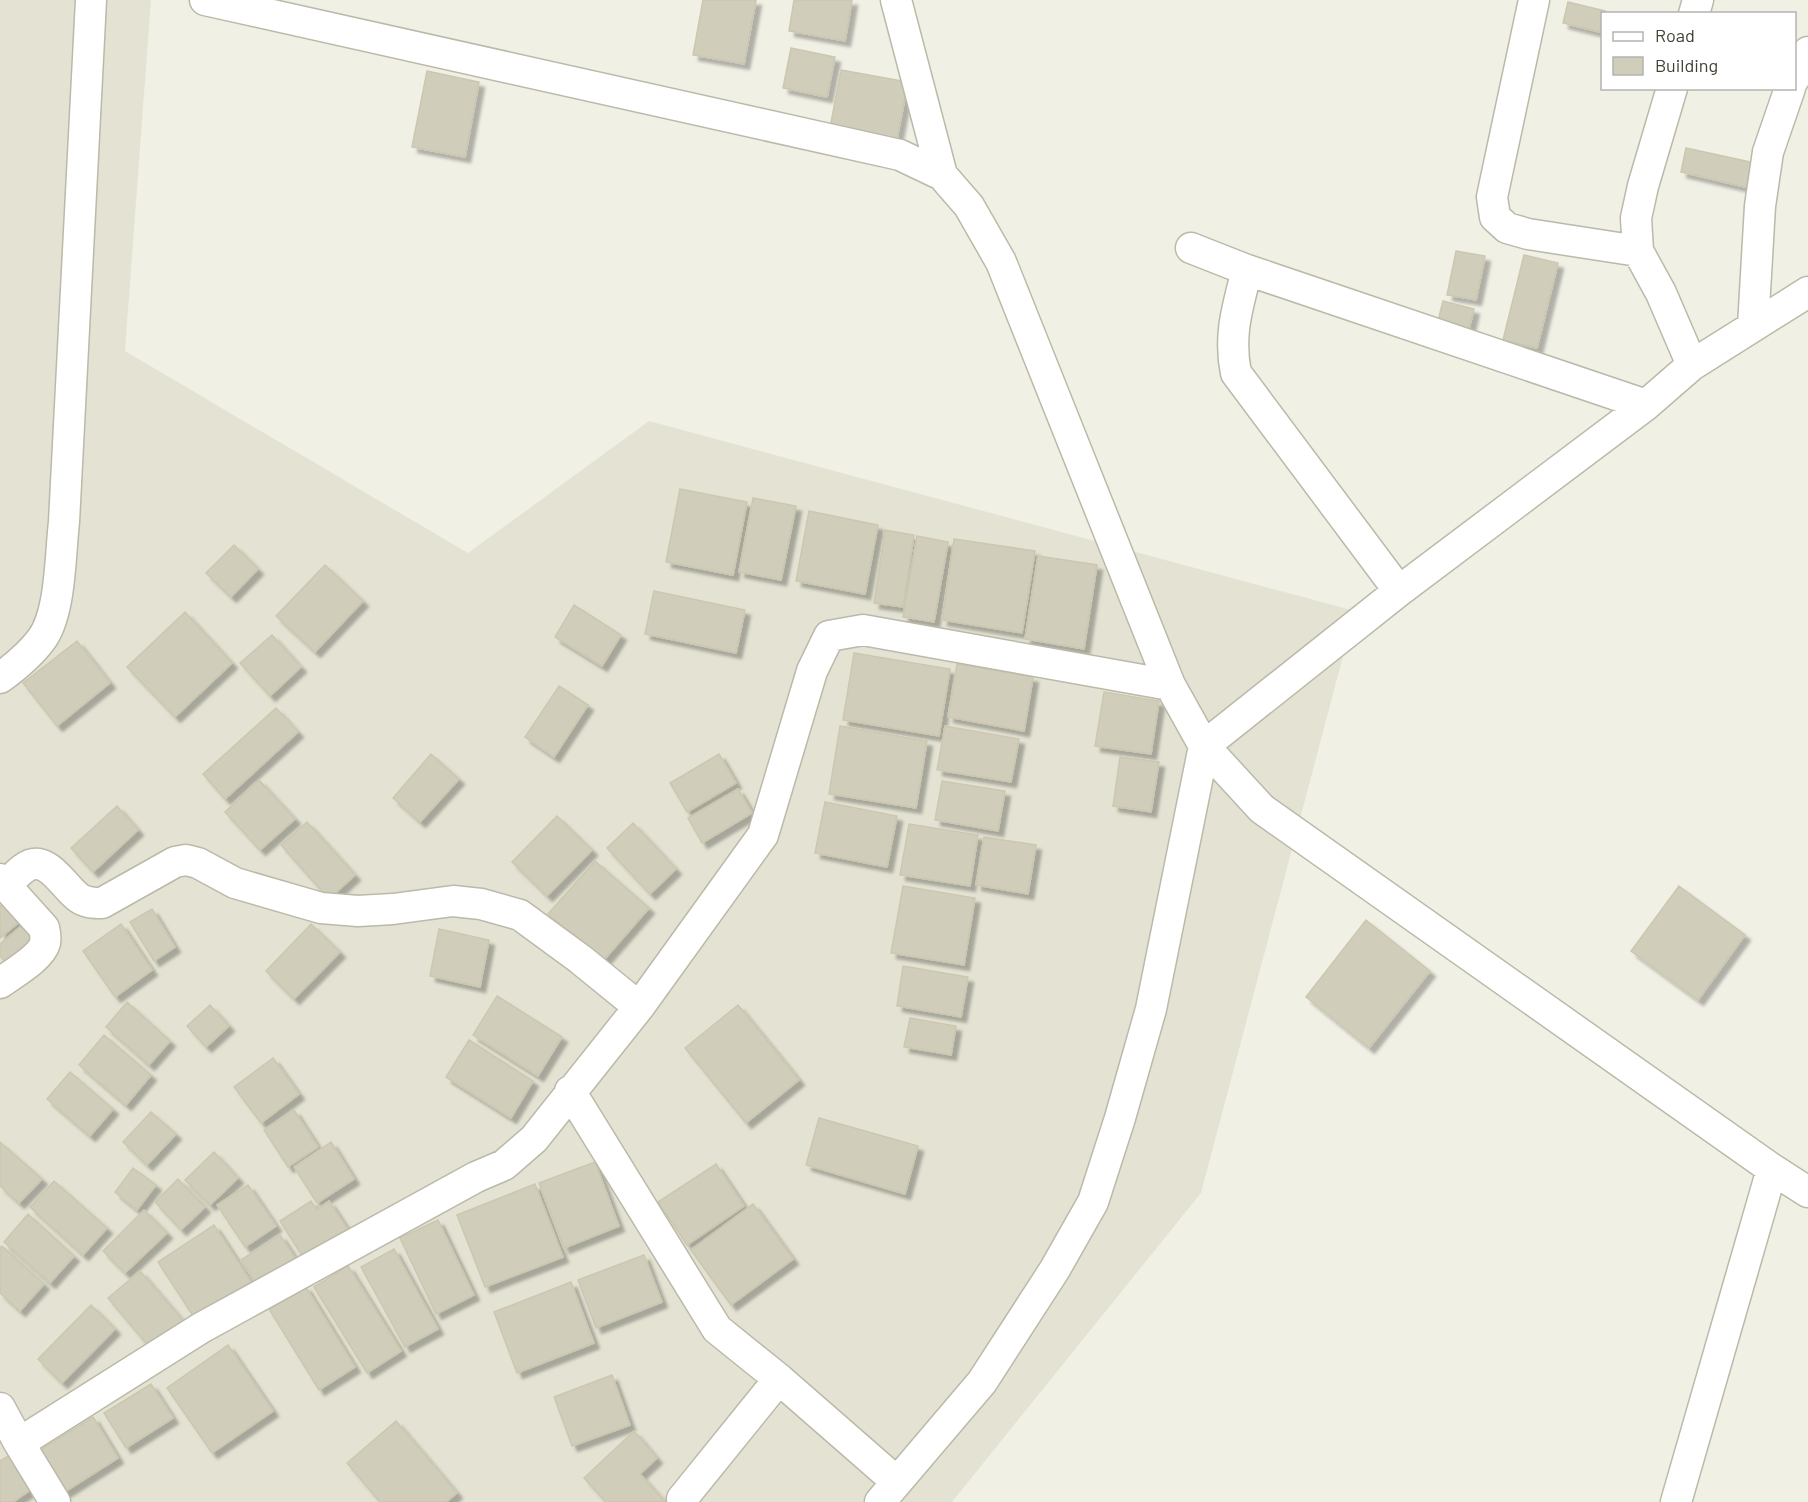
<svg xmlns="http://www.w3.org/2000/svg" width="1808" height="1502" viewBox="0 0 1808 1502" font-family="Barlow,sans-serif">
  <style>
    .residential { fill: #e4e3d3 }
    .building { fill: #d1cdbb; stroke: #ccc7af; stroke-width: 1.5; filter: url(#shadow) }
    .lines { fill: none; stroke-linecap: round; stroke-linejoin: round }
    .street-casing { stroke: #bbb9a8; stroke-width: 33 }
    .street { stroke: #fff; stroke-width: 30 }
  </style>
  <defs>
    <filter id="shadow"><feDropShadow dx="5.5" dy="5.5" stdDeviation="1.5" flood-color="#0004"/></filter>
  </defs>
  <rect width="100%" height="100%" fill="#f1f0e5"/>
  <path class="residential" d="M 0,0 L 151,0 L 125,351 L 468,553 L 649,421 L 1355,611 L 1201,1193 L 952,1502 L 0,1502 Z"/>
  <path class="building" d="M 703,0 L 756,0 L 744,64 L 693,55 Z
    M 794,0 L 852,0 L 845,41 L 789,31 Z
    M 1568,2 L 1605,11 L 1602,14 L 1600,32 L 1563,23 Z
    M 791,48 L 835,57 L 827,97 L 783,88 Z
    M 841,70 L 908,82 L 897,139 L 830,128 Z
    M 427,71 L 479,82 L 465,157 L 412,147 Z
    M 1686,148 L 1760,164 L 1754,189 L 1681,172 Z
    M 1456,251 L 1485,256 L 1476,300 L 1447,295 Z
    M 1524,255 L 1558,263 L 1537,348 L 1503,340 Z
    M 1443,301 L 1474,309 L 1468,333 L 1437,325 Z
    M 680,489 L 747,502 L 733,575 L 666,562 Z
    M 753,498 L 796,506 L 781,580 L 739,572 Z
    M 809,511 L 878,525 L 865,594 L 796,581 Z
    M 885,530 L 914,535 L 903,607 L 874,603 Z
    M 917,536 L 948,542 L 934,622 L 903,617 Z
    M 954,539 L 1035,551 L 1022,633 L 942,620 Z
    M 234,545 L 258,569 L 231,597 L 206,573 Z
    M 1038,556 L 1097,565 L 1084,649 L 1025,639 Z
    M 325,565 L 363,601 L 315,652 L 276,616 Z
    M 654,591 L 745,610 L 736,653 L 645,634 Z
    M 574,605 L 621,635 L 602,666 L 555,637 Z
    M 185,612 L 232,663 L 175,717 L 127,667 Z
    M 272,635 L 301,667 L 270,696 L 240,663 Z
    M 77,641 L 110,683 L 57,726 L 23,683 Z
    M 854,653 L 950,669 L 939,736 L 843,720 Z
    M 957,664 L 1033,677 L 1024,731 L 948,717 Z
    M 559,686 L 588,705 L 554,757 L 525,737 Z
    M 1104,692 L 1159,701 L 1151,754 L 1095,746 Z
    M 276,708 L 298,732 L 225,799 L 203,774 Z
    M 840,726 L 927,741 L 916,808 L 829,794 Z
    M 945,726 L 1019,739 L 1011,782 L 937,770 Z
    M 431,754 L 459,779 L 420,822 L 393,798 Z
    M 719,754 L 736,783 L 687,812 L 670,783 Z
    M 1120,757 L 1159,762 L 1151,812 L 1113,806 Z
    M 259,780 L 295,819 L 260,850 L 225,812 Z
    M 942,781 L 1005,791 L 998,831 L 935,820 Z
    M 738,789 L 752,813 L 702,843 L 688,818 Z
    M 825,802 L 897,816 L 887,867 L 815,853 Z
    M 117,806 L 138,830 L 93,872 L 71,848 Z
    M 557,816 L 592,850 L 547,896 L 512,862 Z
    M 307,822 L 355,875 L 329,899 L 281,845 Z
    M 633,823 L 676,869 L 650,894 L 607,848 Z
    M 909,824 L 978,835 L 970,886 L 900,875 Z
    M 984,837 L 1036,845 L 1028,894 L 976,885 Z
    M 595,861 L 649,908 L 603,961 L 548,914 Z
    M 903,886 L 975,898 L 964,965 L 891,953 Z
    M 1679,886 L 1745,935 L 1698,1000 L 1631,951 Z
    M 8,899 L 24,918 L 0,938 L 0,906 Z
    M 152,909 L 175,947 L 154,961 L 130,922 Z
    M 1366,920 L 1430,971 L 1369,1048 L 1306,997 Z
    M 26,922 L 42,943 L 11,969 L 0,956 L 0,944 Z
    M 121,924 L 152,970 L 115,997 L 83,951 Z
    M 311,924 L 340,952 L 294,999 L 266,971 Z
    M 439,929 L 489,940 L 480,987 L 430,976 Z
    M 903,966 L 968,977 L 961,1017 L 897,1006 Z
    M 497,996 L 562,1037 L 538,1076 L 473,1035 Z
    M 127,1002 L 170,1041 L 149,1065 L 106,1027 Z
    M 210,1005 L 229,1026 L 206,1047 L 187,1026 Z
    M 738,1005 L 799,1080 L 746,1123 L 685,1048 Z
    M 910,1018 L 956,1026 L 951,1055 L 904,1047 Z
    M 104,1035 L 151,1075 L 126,1105 L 79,1065 Z
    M 469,1040 L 533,1081 L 511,1118 L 446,1077 Z
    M 273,1058 L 299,1094 L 261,1123 L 234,1087 Z
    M 70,1072 L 113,1109 L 90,1136 L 47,1099 Z
    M 294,1110 L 318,1147 L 288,1167 L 264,1130 Z
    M 151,1112 L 176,1134 L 147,1165 L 123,1142 Z
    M 819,1118 L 918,1146 L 905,1194 L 806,1165 Z
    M 0,1142 L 42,1179 L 19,1203 L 0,1186 Z
    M 331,1142 L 354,1179 L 317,1203 L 294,1167 Z
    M 214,1152 L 238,1178 L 210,1205 L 185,1180 Z
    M 595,1162 L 619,1226 L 564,1248 L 539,1183 Z
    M 716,1164 L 744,1206 L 687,1245 L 658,1202 Z
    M 133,1168 L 156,1185 L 137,1210 L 115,1192 Z
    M 178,1179 L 205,1207 L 181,1230 L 155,1202 Z
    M 54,1181 L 107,1228 L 83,1255 L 30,1207 Z
    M 535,1184 L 563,1257 L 485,1287 L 457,1215 Z
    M 248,1185 L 276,1226 L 245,1247 L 217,1205 Z
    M 311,1201 L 317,1210 L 329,1201 L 350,1233 L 306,1262 L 280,1221 Z
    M 753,1204 L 793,1259 L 731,1305 L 691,1250 Z
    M 144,1210 L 167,1233 L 125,1273 L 103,1251 Z
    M 28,1214 L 74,1256 L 50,1283 L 4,1242 Z
    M 438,1220 L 474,1295 L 436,1314 L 400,1238 Z
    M 214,1225 L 251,1282 L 195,1319 L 158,1262 Z
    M 280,1235 L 297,1261 L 258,1286 L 241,1260 Z
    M 2,1246 L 44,1284 L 20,1311 L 0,1293 L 0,1248 Z
    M 394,1249 L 438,1329 L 405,1347 L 361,1267 Z
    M 644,1255 L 662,1302 L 596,1328 L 578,1280 Z
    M 348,1266 L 401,1351 L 367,1373 L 314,1287 Z
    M 140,1271 L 183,1321 L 150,1348 L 108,1298 Z
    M 571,1282 L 594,1343 L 517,1373 L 494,1312 Z
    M 305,1286 L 355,1367 L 319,1390 L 269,1309 Z
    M 91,1305 L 115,1329 L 62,1383 L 38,1359 Z
    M 228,1345 L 273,1411 L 212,1453 L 167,1388 Z
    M 612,1375 L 630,1425 L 572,1446 L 554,1397 Z
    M 151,1384 L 173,1418 L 126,1448 L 104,1413 Z
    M 93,1417 L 118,1458 L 63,1493 L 37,1452 Z
    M 396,1421 L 457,1493 L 446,1502 L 380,1502 L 347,1463 Z
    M 634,1431 L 657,1458 L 640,1474 L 665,1502 L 606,1502 L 584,1478 Z
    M 13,1453 L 36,1486 L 13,1502 L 0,1502 L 0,1461 Z"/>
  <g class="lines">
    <defs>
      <path id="street" d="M 205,0 L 900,155 L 942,175 L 969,206 L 1001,262 L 1170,685 L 1204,746 L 1262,809 L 1772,1169 L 1808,1192
        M 896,0 L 942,175
        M 1534,0 L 1492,197 L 1495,217 L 1507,228 L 1528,234 L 1638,251
        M 1694,14 L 1698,0
        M 1794,79 L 1808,52
        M 1672,88 L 1643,186 L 1636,218 L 1638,251 L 1661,293 L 1692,365
        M 1191,248 L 1247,270 L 1646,405
        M 1247,270 C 1238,306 1228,335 1236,373 L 1399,591
        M 1753,326 L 1760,206 L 1768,152 L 1790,88
        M 0,678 C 15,667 29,656 41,640 C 61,614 60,556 64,522 L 91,0
        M 0,879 L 44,928 C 45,932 46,938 45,943 C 41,958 12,974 0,983
        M 6,886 C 11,881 17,873 23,869 C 47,851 63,887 79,898 C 86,903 94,903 102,903 L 175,862 L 186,860 L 198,863 L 235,883 L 321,908 L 358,911 L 393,909 L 453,901 L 481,904 L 520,915 L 580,959 L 639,1007
        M 570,1091 L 717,1329 L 779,1379 L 897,1482
        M 0,1408 L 19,1443 L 201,1328 L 476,1177 L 504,1165 L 534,1139 L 639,1007 L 763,835 L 812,671 L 829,636 L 863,630 L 1170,685
        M 19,1443 L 55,1502
        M 682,1499 L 779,1379
        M 880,1502 L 982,1382 L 1055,1269 L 1093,1202 L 1120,1118 L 1151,1009 L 1204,746 L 1399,591 L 1646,405 L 1692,365 L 1808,292
        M 1676,1502 L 1772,1169"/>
    </defs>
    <use href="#street" class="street-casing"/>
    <use href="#street" class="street"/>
  </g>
  <rect x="1601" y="12" width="195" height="78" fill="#ffffff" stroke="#b4b3ae" stroke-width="1.5"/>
  <rect x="1613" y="32" width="30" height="9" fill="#ffffff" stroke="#b4b3ae" stroke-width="1.5"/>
  <text x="1655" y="42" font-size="18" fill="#434035">Road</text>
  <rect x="1613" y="57" width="30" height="18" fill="#d1cdbb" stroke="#b4b3ae" stroke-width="1.5"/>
  <text x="1655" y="72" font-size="18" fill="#434035">Building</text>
</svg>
